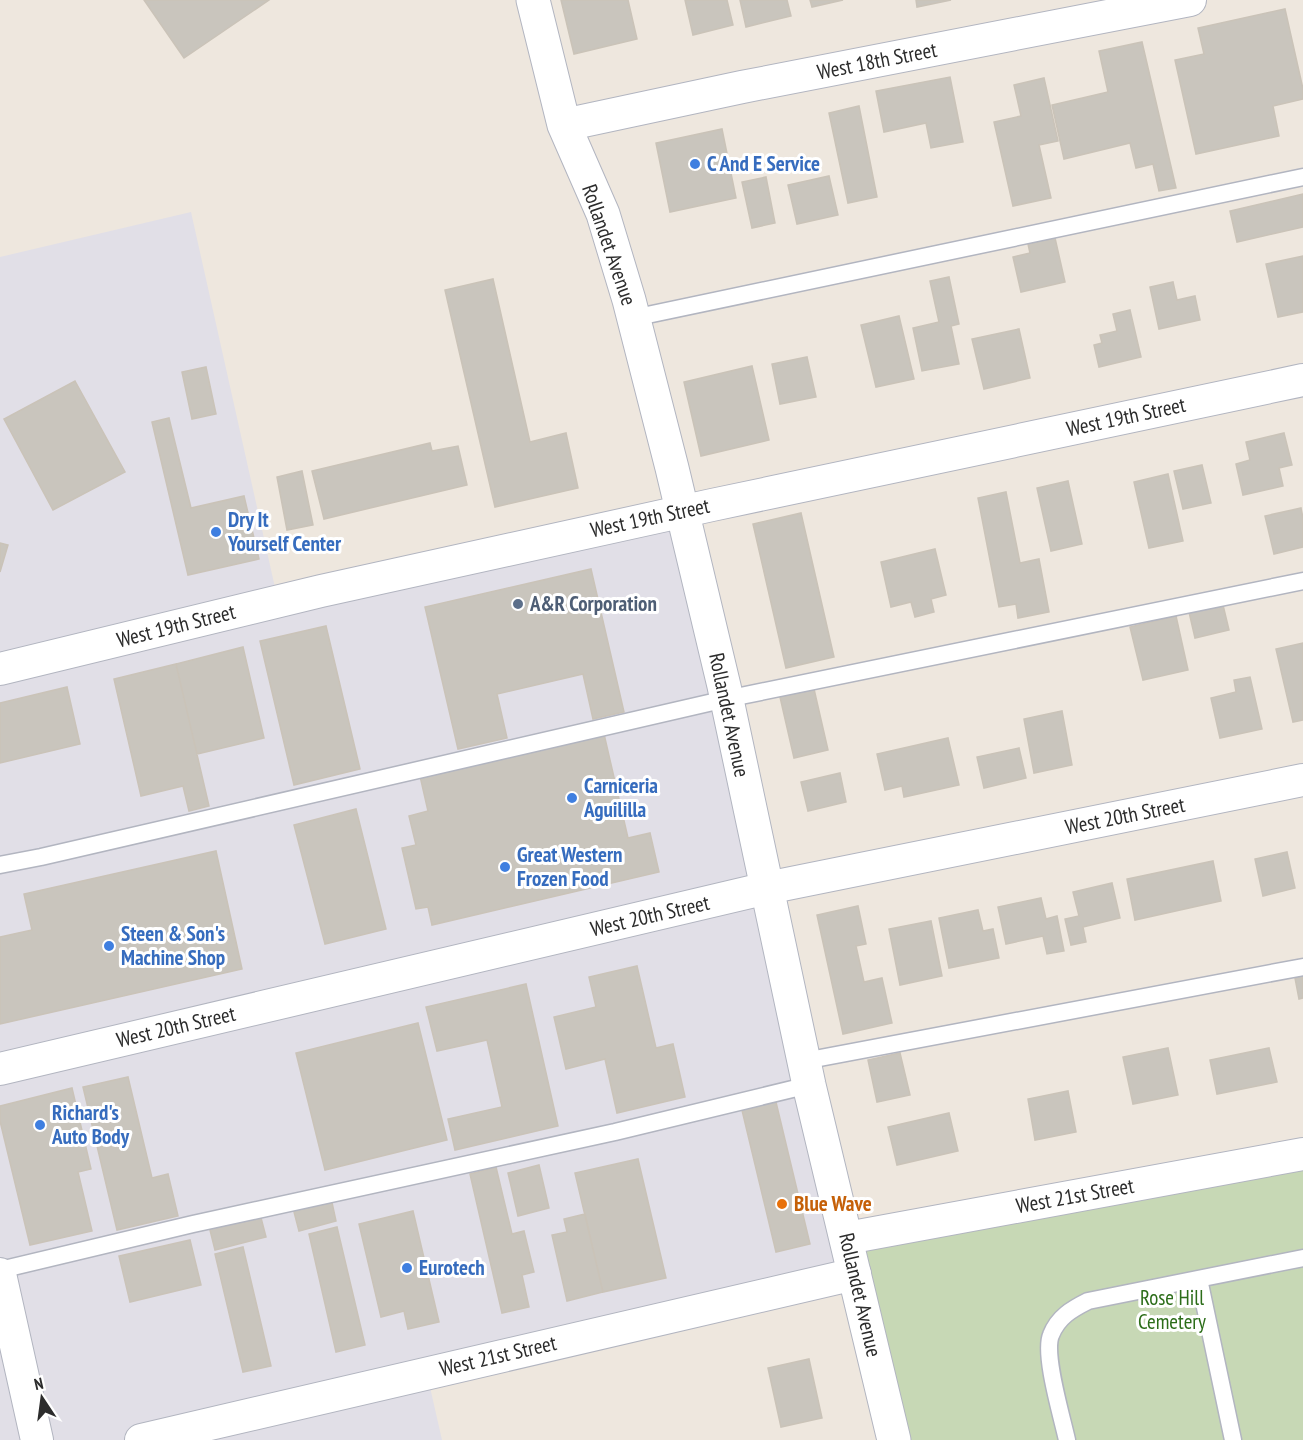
<svg xmlns="http://www.w3.org/2000/svg" width="1303" height="1440" viewBox="0 0 1303 1440" font-family="'PT Sans Narrow',sans-serif">
  <style>
    .industrial { fill: #e1dfe7 }
    .cemetery { fill: #c7d8b5 }
    .building { fill: #c9c5bd; stroke: #cac3b8; stroke-width: 1.5 }
    .lines { fill: none; stroke-linecap: round; stroke-linejoin: round }
    .lane-casing { stroke: #b2b5c0; stroke-width: 19 }
    .street-casing { stroke: #b2b5c0; stroke-width: 34 }
    .secondary-casing { stroke: #b2b5c0; stroke-width: 35 }
    .lane { stroke: #fff; stroke-width: 16 }
    .street { stroke: #fff; stroke-width: 32 }
    .secondary { stroke: #fff; stroke-width: 33 }
    .shop-dot { fill: #3f7fe0; stroke: #fff; stroke-width: 2 }
    .service-dot { fill: #5c6f8a; stroke: #fff; stroke-width: 2 }
    .food-dot { fill: #e8710a; stroke: #fff; stroke-width: 2 }
    .labels { text-anchor: middle; stroke-width: 6; stroke-linejoin: round; paint-order: stroke }
    .street-label { font-size: 21px; fill: #2c2c2c; stroke: #fff }
    .shop-label { font-size: 21px; font-weight: bold; fill: #366cbe; stroke: #fff; text-anchor: start }
    .service-label { font-size: 21px; font-weight: bold; fill: #4e5e75; stroke: #fff; text-anchor: start }
    .food-label { font-size: 21px; font-weight: bold; fill: #c56008; stroke: #fff; text-anchor: start }
    .park-label { font-size: 21px; fill: #2c6d19; stroke: #fff }
  </style>
  <rect width="100%" height="100%" fill="#eee7de"/>
  <path class="industrial" d="M 191,212 L 278,601 L 682,511 L 855,1274 L 427,1374 L 442,1440 L 0,1440 L 0,257 Z"/>
  <path class="cemetery" d="M 1303,1154 L 1303,1440 L 894,1440 L 847,1238 Z"/>
  <path class="building" d="M 144,0 L 269,0 L 184,58 Z
    M 561,0 L 628,0 L 637,39 L 574,54 Z
    M 685,0 L 727,0 L 733,25 L 693,35 Z
    M 740,0 L 787,0 L 791,16 L 746,27 Z
    M 810,0 L 843,0 L 812,7 Z
    M 916,0 L 951,0 L 917,7 Z
    M 1285,9 L 1303,89 L 1303,99 L 1273,106 L 1279,136 L 1196,154 L 1175,60 L 1204,54 L 1198,28 Z
    M 1142,42 L 1176,188 L 1159,191 L 1153,164 L 1136,168 L 1130,143 L 1064,159 L 1052,105 L 1108,92 L 1099,51 Z
    M 950,77 L 963,142 L 931,148 L 926,123 L 884,132 L 876,91 Z
    M 1044,78 L 1058,141 L 1039,145 L 1051,198 L 1013,206 L 994,122 L 1021,116 L 1014,85 Z
    M 859,106 L 877,197 L 848,203 L 829,113 Z
    M 722,129 L 736,198 L 670,212 L 656,143 Z
    M 829,176 L 838,215 L 797,224 L 788,185 Z
    M 766,177 L 775,223 L 752,228 L 742,182 Z
    M 1303,194 L 1303,227 L 1237,242 L 1230,211 Z
    M 1055,238 L 1065,282 L 1021,292 L 1013,257 L 1030,253 L 1028,244 Z
    M 1303,256 L 1303,312 L 1278,317 L 1266,264 Z
    M 949,277 L 959,324 L 951,326 L 959,364 L 922,371 L 913,328 L 939,322 L 930,281 Z
    M 493,279 L 530,442 L 566,433 L 578,488 L 495,507 L 445,290 Z
    M 1173,282 L 1177,300 L 1195,296 L 1200,320 L 1159,329 L 1150,287 Z
    M 1130,310 L 1141,357 L 1099,367 L 1094,345 L 1102,343 L 1100,335 L 1117,331 L 1113,314 Z
    M 899,316 L 914,379 L 876,387 L 861,325 Z
    M 1019,329 L 1030,378 L 984,389 L 972,339 Z
    M 807,357 L 816,397 L 780,404 L 772,364 Z
    M 752,366 L 769,440 L 701,456 L 684,382 Z
    M 206,367 L 216,414 L 192,419 L 182,372 Z
    M 75,381 L 125,472 L 53,510 L 4,419 Z
    M 169,418 L 191,508 L 244,496 L 259,559 L 188,575 L 152,422 Z
    M 1284,433 L 1292,465 L 1279,468 L 1283,486 L 1243,495 L 1236,464 L 1250,460 L 1246,442 Z
    M 430,443 L 432,451 L 458,446 L 467,485 L 324,519 L 312,471 Z
    M 1202,465 L 1211,503 L 1183,509 L 1174,471 Z
    M 302,471 L 313,525 L 287,530 L 277,477 Z
    M 1168,474 L 1183,541 L 1149,548 L 1134,482 Z
    M 1068,481 L 1082,544 L 1051,551 L 1037,488 Z
    M 1006,492 L 1020,563 L 1039,559 L 1049,612 L 1018,618 L 1016,604 L 999,607 L 978,498 Z
    M 1301,508 L 1303,518 L 1303,547 L 1274,554 L 1265,516 Z
    M 801,513 L 834,657 L 786,668 L 753,524 Z
    M 0,543 L 8,545 L 0,572 Z
    M 935,549 L 946,595 L 931,599 L 934,612 L 915,617 L 911,602 L 891,607 L 881,562 Z
    M 591,569 L 624,712 L 593,719 L 583,674 L 497,694 L 507,738 L 458,749 L 425,607 Z
    M 1223,605 L 1229,630 L 1195,638 L 1189,612 Z
    M 1176,616 L 1188,670 L 1143,680 L 1130,627 Z
    M 326,626 L 360,769 L 294,785 L 260,641 Z
    M 1303,643 L 1303,720 L 1293,722 L 1276,649 Z
    M 243,647 L 264,738 L 197,754 L 176,664 Z
    M 176,664 L 209,806 L 189,811 L 183,786 L 141,796 L 114,679 Z
    M 1250,677 L 1262,729 L 1220,738 L 1211,698 L 1236,692 L 1234,680 Z
    M 67,687 L 80,744 L 0,763 L 0,703 Z
    M 814,689 L 828,750 L 794,758 L 780,697 Z
    M 1062,711 L 1072,765 L 1034,773 L 1024,719 Z
    M 604,734 L 628,838 L 650,833 L 659,872 L 432,925 L 428,907 L 416,909 L 402,848 L 416,845 L 409,816 L 428,811 L 420,776 Z
    M 948,738 L 959,785 L 904,797 L 902,786 L 885,790 L 877,754 Z
    M 1019,748 L 1026,778 L 984,788 L 977,757 Z
    M 840,773 L 846,802 L 808,811 L 801,782 Z
    M 356,809 L 386,929 L 325,944 L 294,825 Z
    M 216,851 L 242,969 L 0,1024 L 0,937 L 32,930 L 24,894 Z
    M 1287,852 L 1295,888 L 1263,896 L 1255,859 Z
    M 1213,861 L 1221,901 L 1135,920 L 1127,879 Z
    M 1112,883 L 1120,918 L 1083,927 L 1086,942 L 1071,945 L 1065,919 L 1079,916 L 1073,892 Z
    M 1041,898 L 1046,919 L 1057,916 L 1064,951 L 1047,954 L 1043,936 L 1006,944 L 998,907 Z
    M 858,906 L 866,944 L 856,946 L 864,982 L 882,978 L 892,1023 L 843,1034 L 817,915 Z
    M 978,910 L 983,931 L 993,929 L 999,958 L 949,968 L 939,918 Z
    M 931,921 L 942,976 L 900,985 L 889,929 Z
    M 637,966 L 656,1048 L 673,1044 L 685,1097 L 617,1113 L 605,1059 L 566,1069 L 554,1017 L 596,1007 L 589,977 Z
    M 1303,976 L 1303,998 L 1299,999 L 1295,978 Z
    M 526,984 L 558,1126 L 455,1150 L 448,1119 L 502,1107 L 487,1040 L 437,1051 L 426,1007 Z
    M 418,1023 L 447,1140 L 325,1170 L 296,1053 Z
    M 1168,1048 L 1178,1095 L 1133,1104 L 1123,1057 Z
    M 1269,1048 L 1277,1082 L 1217,1094 L 1210,1060 Z
    M 900,1053 L 910,1095 L 877,1102 L 868,1060 Z
    M 128,1077 L 152,1178 L 168,1174 L 178,1216 L 117,1230 L 83,1087 Z
    M 72,1088 L 91,1169 L 78,1172 L 92,1231 L 30,1245 L 0,1121 L 0,1106 Z
    M 1068,1091 L 1076,1132 L 1035,1140 L 1028,1099 Z
    M 775,1098 L 810,1244 L 776,1252 L 741,1106 Z
    M 949,1113 L 958,1151 L 897,1165 L 888,1127 Z
    M 638,1159 L 666,1278 L 603,1292 L 575,1173 Z
    M 539,1165 L 549,1208 L 518,1216 L 508,1173 Z
    M 496,1167 L 512,1234 L 524,1231 L 534,1272 L 522,1275 L 529,1307 L 502,1313 L 470,1174 Z
    M 331,1198 L 336,1221 L 299,1231 L 293,1208 Z
    M 413,1211 L 439,1322 L 408,1329 L 404,1311 L 381,1317 L 359,1224 Z
    M 260,1214 L 266,1237 L 215,1250 L 209,1226 Z
    M 585,1214 L 603,1292 L 567,1301 L 552,1235 L 567,1232 L 564,1219 Z
    M 337,1227 L 365,1345 L 336,1352 L 309,1234 Z
    M 190,1240 L 201,1285 L 130,1302 L 119,1256 Z
    M 243,1247 L 271,1366 L 243,1372 L 215,1254 Z
    M 809,1359 L 822,1418 L 781,1427 L 768,1368 Z"/>
  <g class="lines">
    <defs>
      <path id="lane" d="M 633,318 L 1303,177
        M 0,865 L 41,857 L 726,699 L 1303,581
        M 804,1061 L 1303,967
        M 0,1270 L 193,1224 L 615,1132 L 809,1085
        M 1199,1279 L 1233,1440
        M 1067,1440 C 1062,1417 1043,1354 1051,1335 C 1058,1317 1072,1309 1088,1301 L 1303,1258"/>
      <path id="street" d="M 564,125 L 742,87 L 1190,0
        M 0,669 L 321,591 L 712,505 L 1303,380
        M 0,1069 L 767,888 L 1303,780
        M 847,1238 L 1303,1154
        M 0,1274 L 37,1440
        M 141,1440 L 855,1274"/>
      <path id="secondary" d="M 533,0 L 564,125 L 603,214 L 629,300 L 672,468 L 724,686 L 809,1085 L 894,1440"/>
    </defs>
    <use href="#lane" class="lane-casing"/>
    <use href="#street" class="street-casing"/>
    <use href="#secondary" class="secondary-casing"/>
    <use href="#lane" class="lane"/>
    <use href="#street" class="street"/>
    <use href="#secondary" class="secondary"/>
  </g>
  <g class="shop-dot">
    <circle cx="695" cy="164" r="6"/>
    <circle cx="216" cy="532" r="6"/>
    <circle cx="572" cy="798" r="6"/>
    <circle cx="505" cy="867" r="6"/>
    <circle cx="109" cy="946" r="6"/>
    <circle cx="40" cy="1125" r="6"/>
    <circle cx="407" cy="1268" r="6"/>
  </g>
  <circle class="service-dot" cx="518" cy="604" r="6"/>
  <circle class="food-dot" cx="782" cy="1204" r="6"/>
  <g class="labels">
    <g class="street-label">
      <text transform="translate(877 61) rotate(-11)" y="7">West 18th Street</text>
      <text transform="translate(609 245) rotate(71)" y="7">Rollandet Avenue</text>
      <text transform="translate(1126 417) rotate(-12)" y="7">West 19th Street</text>
      <text transform="translate(650 518) rotate(-12)" y="7">West 19th Street</text>
      <text transform="translate(176 626) rotate(-14)" y="7">West 19th Street</text>
      <text transform="translate(729 715) rotate(78)" y="7">Rollandet Avenue</text>
      <text transform="translate(1125 816) rotate(-11)" y="7">West 20th Street</text>
      <text transform="translate(650 916) rotate(-13)" y="7">West 20th Street</text>
      <text transform="translate(176 1027) rotate(-13)" y="7">West 20th Street</text>
      <text transform="translate(1075 1196) rotate(-10)" y="7">West 21st Street</text>
      <text transform="translate(860 1295) rotate(77)" y="7">Rollandet Avenue</text>
      <text transform="translate(498 1356) rotate(-13)" y="7">West 21st Street</text>
    </g>
    <g class="shop-label">
      <text x="707" y="171">C And E Service</text>
      <text x="228" y="527">Dry It<tspan x="228" dy="24">Yourself Center</tspan></text>
      <text x="584" y="793">Carniceria<tspan x="584" dy="24">Aguililla</tspan></text>
      <text x="517" y="862">Great Western<tspan x="517" dy="24">Frozen Food</tspan></text>
      <text x="121" y="941">Steen &amp; Son's<tspan x="121" dy="24">Machine Shop</tspan></text>
      <text x="52" y="1120">Richard's<tspan x="52" dy="24">Auto Body</tspan></text>
      <text x="419" y="1275">Eurotech</text>
    </g>
    <g class="service-label">
      <text x="530" y="611">A&amp;R Corporation</text>
    </g>
    <g class="food-label">
      <text x="794" y="1211">Blue Wave</text>
    </g>
    <g class="park-label">
      <text x="1172" y="1305">Rose Hill<tspan x="1172" dy="24">Cemetery</tspan></text>
    </g>
  </g>
  <g transform="translate(42 1398) rotate(347)" stroke="#ffffff" stroke-width="4.5" paint-order="stroke">
  <path d="M0-4.5L10 22L0 15L-10 22Z" fill="#2c2c2c"/>
  <text y="-9" font-size="16" font-weight="bold" text-anchor="middle" fill="#2c2c2c">N</text>
  </g>
</svg>
